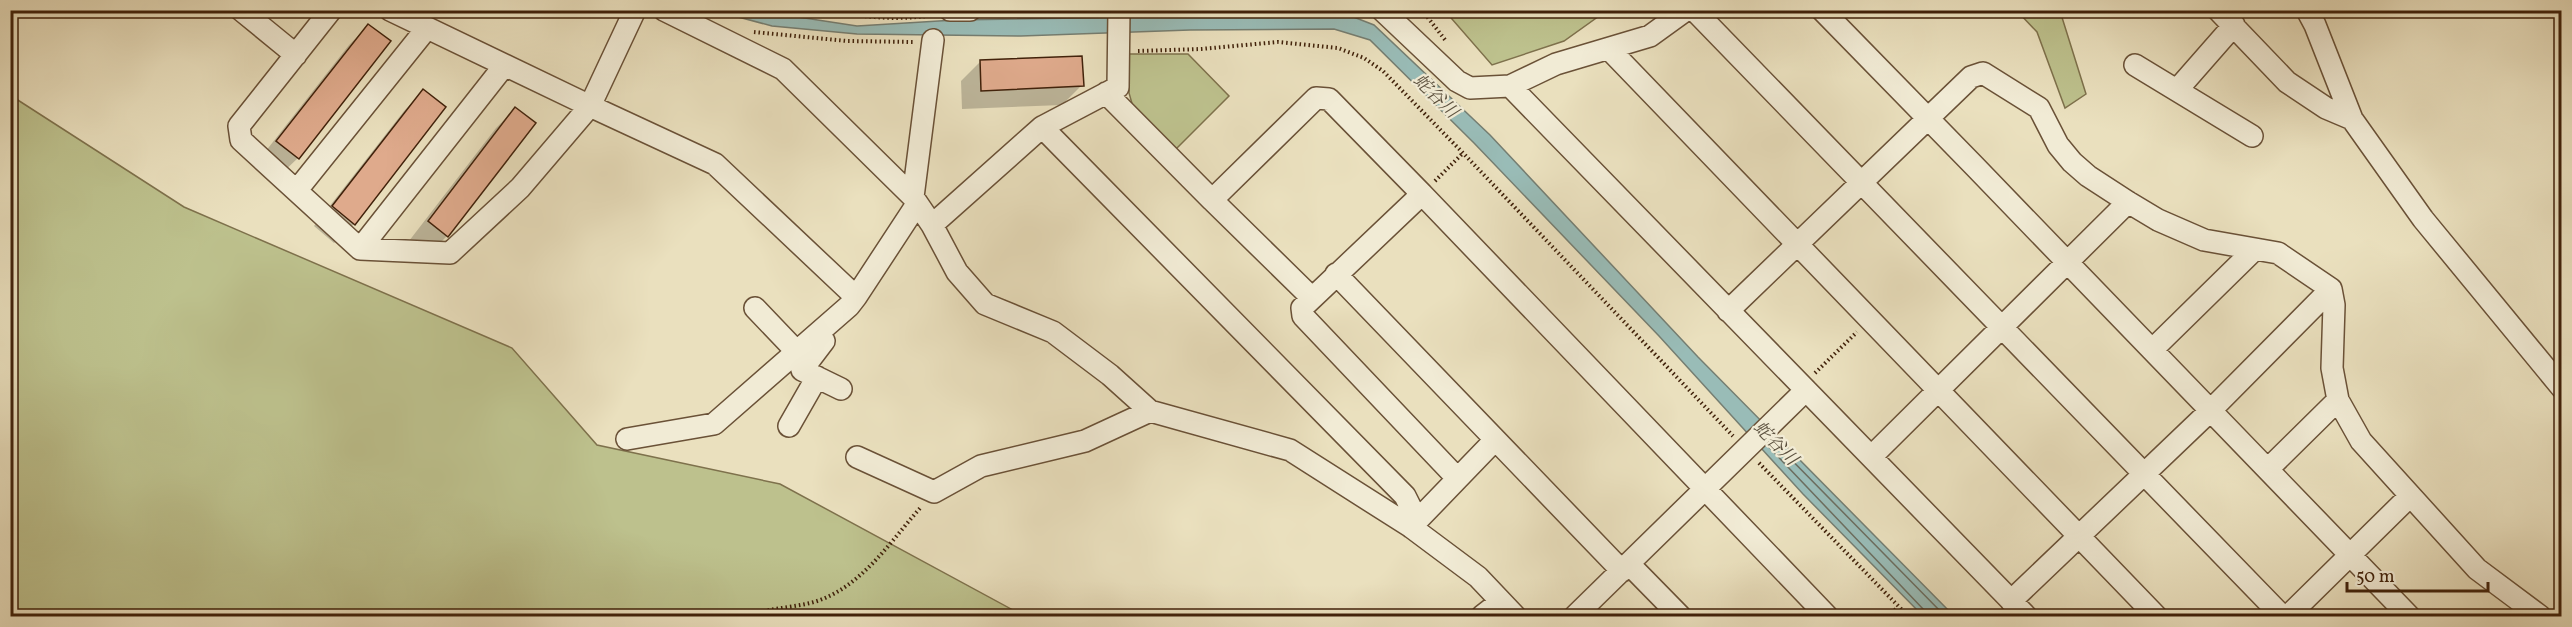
<svg xmlns="http://www.w3.org/2000/svg" width="2572" height="627" viewBox="0 0 2572 627" font-family="Vollkorn,'Noto Serif JP',serif">
  <style>
    .green { fill: #bdc18d; stroke: #7e714c; stroke-width: 1.5 }
    .water { fill: #99bcb7; stroke: #757e72; stroke-width: 1.5 }
    .shadow { fill: #0003 }
    .lines { fill: none; stroke-linecap: round; stroke-linejoin: round }
    .shore { stroke: #6c6e60; stroke-width: 1.5 }
    .building { fill: #dfaa8c; stroke: #40210a; stroke-width: 1.5 }
    .street-casing { stroke: #6a5137; stroke-width: 24 }
    .path { stroke: #40210a; stroke-width: 4; stroke-dasharray: 1.5 3; stroke-linecap: butt }
    .street { stroke: #f1ebd5; stroke-width: 21 }
    .labels { text-anchor: middle; stroke-width: 4.5; stroke-linejoin: round; paint-order: stroke }
    .water-label { font-size: 18px; font-style: italic; fill: #5b503e; stroke: #f1ebd5 }
  </style>
  <rect width="100%" height="100%" fill="#eae0be"/>
  <filter id="stains"><feTurbulence type="fractalNoise" baseFrequency=".00333" numOctaves="4"/><feColorMatrix values="0 0 0 0 .2 0 0 0 0 .09 0 0 0 0 .02 0 0 0 .5 -.17"/></filter>
  <radialGradient id="worn" r=".72"><stop offset=".6" stop-color="#630" stop-opacity="0"/><stop offset="1" stop-color="#630" stop-opacity=".3"/></radialGradient>
  <path class="green" d="M 1445,11 L 1606,11 L 1564,41 L 1492,65 Z
    M 2017,11 L 2060,11 L 2086,94 L 2065,108 L 2037,32 Z
    M 1129,54 L 1188,54 L 1229,96 L 1176,149 L 1133,107 L 1129,93 Z
    M 10,95 L 184,207 L 512,348 L 597,445 L 780,484 L 1024,616 L 11,616 Z"/>
  <path class="water" d="M 716,11 L 758,11 L 857,26 L 955,20 L 1329,14 L 1351,16 L 1374,25 L 1490,135 L 1698,357 L 1954,616 L 1923,616 L 1803,494 L 1659,336 L 1474,143 L 1370,40 L 1334,29 L 1190,30 L 1021,36 L 857,34 L 772,26 Z"/>
  <path class="shadow" d="M 368,26 L 298,158 L 278,177 L 258,161 L 349,45 Z
    M 980,62 L 1082,85 L 1062,105 L 962,109 L 961,81 Z
    M 423,91 L 444,108 L 354,224 L 334,243 L 314,226 L 404,111 Z
    M 515,109 L 447,236 L 428,255 L 409,241 L 496,128 Z"/>
  <g class="lines">
    <path class="shore" d="M 1772,440 L 1945,616
      M 1767,445 L 1924,610 L 1926,616"/>
  </g>
  <path class="building" d="M 368,24 L 391,41 L 299,159 L 276,141 Z
    M 1082,56 L 1084,86 L 981,91 L 980,60 Z
    M 423,89 L 446,107 L 355,225 L 332,206 Z
    M 515,107 L 536,123 L 448,237 L 428,221 Z"/>
  <g class="lines">
    <defs>
      <path id="street" d="M 241,10 L 296,55
        M 331,10 L 239,126 L 241,140 L 360,249 L 450,253 L 520,188 L 590,106 L 715,164 L 856,297 L 917,204
        M 390,10 L 590,106 L 635,10
        M 664,10 L 783,69 L 913,197 L 932,225 L 957,272 L 985,304 L 1053,332 L 1110,375 L 1150,411 L 1290,450 L 1411,527 L 1478,577 L 1515,616
        M 950,10 L 970,10
        M 1382,10 L 1457,81 L 1470,88 L 1510,86
        M 1686,10 L 1650,36 L 1556,64 L 1510,86 L 2026,616
        M 1694,10 L 2282,616
        M 1822,10 C 2019,211 2215,414 2409,616
        M 2218,10 L 2287,82 L 2326,108 L 2352,119
        M 2307,10 L 2315,25 L 2352,119 L 2423,219 L 2562,388
        M 1609,49 L 2156,616
        M 2135,65 L 2252,136
        M 2177,90 L 2234,25
        M 1106,93 L 1212,200
        M 1042,127 L 1405,496 L 1412,510 L 1411,527
        M 297,190 L 427,28
        M 1422,194 L 1827,616
        M 913,197 L 933,40
        M 932,225 L 1042,127 L 1118,87 L 1119,10
        M 360,249 L 504,66
        M 1336,274 L 1622,571
        M 2331,289 L 2334,305 L 2332,368 L 2338,400 L 2361,441 L 2477,569 L 2540,616
        M 1312,298 L 1212,200 L 1316,98 L 1329,99 L 1422,194 L 1302,308 L 1303,316 L 1457,478
        M 755,308 L 797,352
        M 1728,311 L 1971,77 L 1983,73 L 2039,108 L 2058,145 L 2072,162 L 2088,176 L 2128,202 L 2158,220 L 2204,240 L 2278,253 L 2331,289 L 2210,411 L 2011,601
        M 824,341 L 802,370 L 841,389
        M 2153,349 L 2254,250
        M 789,426 L 817,377
        M 627,439 L 714,424 L 849,306 L 856,297
        M 1872,456 L 2128,202
        M 857,457 L 934,492 L 981,466 L 1085,441 L 1150,411
        M 2268,469 L 2338,400
        M 1411,527 L 1494,441
        M 1629,564 L 1680,616
        M 1482,616 L 1500,602
        M 1575,616 L 1806,390
        M 2288,616 L 2410,496"/>
    </defs>
    <use href="#street" class="street-casing"/>
    <path class="path" d="M 825,10 C 863,17 894,21 934,15
      M 1422,10 L 1446,41
      M 754,32 L 847,41 L 914,42
      M 1138,51 L 1201,49 L 1278,42 L 1338,48 L 1364,58 L 1383,71 L 1463,153 L 1733,436
      M 1435,181 L 1463,153
      M 1815,373 L 1857,332
      M 1759,463 L 1908,616
      M 746,616 C 768,608 792,608 814,602 C 861,588 890,542 921,507
      M 1888,616 L 1898,607"/>
    <use href="#street" class="street"/>
  </g>
  <g class="labels">
    <g class="water-label">
      <text transform="translate(1436 96) rotate(44)" y="6">蛇谷川</text>
      <text transform="translate(1776 443) rotate(45)" y="6">蛇谷川</text>
    </g>
  </g>
  <rect width="2572" height="627" fill="none" stroke="#eae0be" stroke-width="36"/>
  <rect x="12" y="12" width="2548" height="603" fill="none" stroke="#40210a" stroke-width="3"/>
  <rect x="18" y="18" width="2536" height="591" fill="none" stroke="#40210a" stroke-width="1.5"/>
  <path d="M2347 582v9h141v-9" fill="none" stroke="#40210a" stroke-width="3"/>
  <text x="2356" y="582" font-size="18" fill="#40210a" stroke="#f1ebd5" stroke-width="4.5" paint-order="stroke">50 m</text>
  <rect width="100%" height="100%" filter="url(#stains)"/>
  <rect width="100%" height="100%" fill="url(#worn)"/>
</svg>
